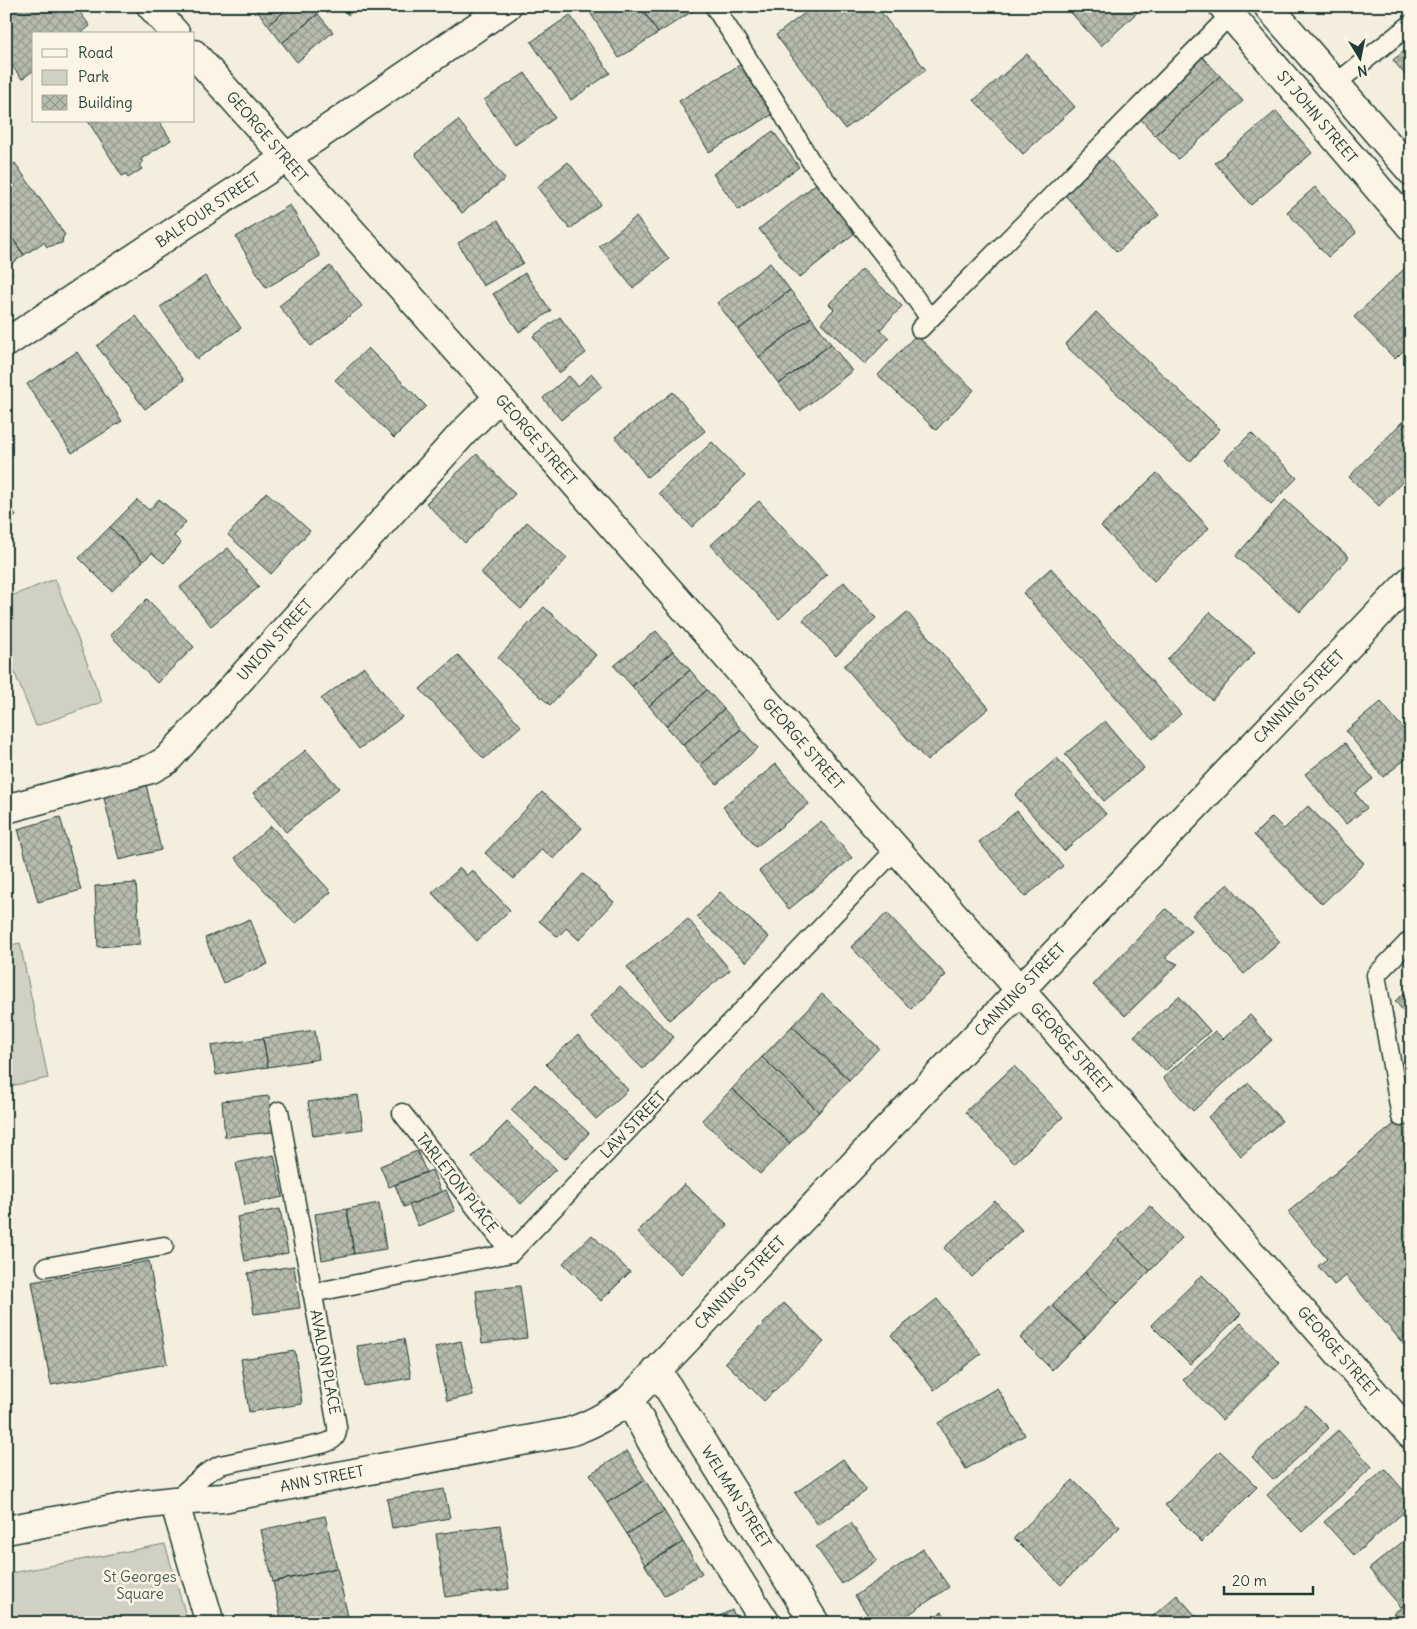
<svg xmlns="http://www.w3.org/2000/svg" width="1417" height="1629" viewBox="0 0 1417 1629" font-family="Delius,sans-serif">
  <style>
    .green { fill: #d0d1c2; stroke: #78877b }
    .building { fill: url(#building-cross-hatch); stroke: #1f3d34 }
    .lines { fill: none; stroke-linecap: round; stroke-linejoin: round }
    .service-casing { stroke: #1f3d34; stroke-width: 21 }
    .minor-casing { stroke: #1f3d34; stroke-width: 31 }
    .service { stroke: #fcf5e5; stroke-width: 18 }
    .minor { stroke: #fcf5e5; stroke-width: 28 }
    .labels { text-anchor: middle; stroke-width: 5; stroke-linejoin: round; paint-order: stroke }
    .street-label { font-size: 15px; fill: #1f3d34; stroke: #fcf5e5 }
    .park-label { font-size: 15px; fill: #425b50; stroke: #fcf5e5 }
  </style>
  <defs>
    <pattern id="building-cross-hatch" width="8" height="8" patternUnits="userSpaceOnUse" patternTransform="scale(1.25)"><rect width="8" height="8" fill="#b8bcae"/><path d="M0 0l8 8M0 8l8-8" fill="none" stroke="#959a8e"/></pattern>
  </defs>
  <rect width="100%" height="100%" fill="#f3eede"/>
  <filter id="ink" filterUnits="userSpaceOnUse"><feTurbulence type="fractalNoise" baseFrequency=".02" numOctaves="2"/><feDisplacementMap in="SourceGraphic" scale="10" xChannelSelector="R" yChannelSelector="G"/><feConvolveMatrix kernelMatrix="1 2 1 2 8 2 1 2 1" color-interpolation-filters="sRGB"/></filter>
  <g filter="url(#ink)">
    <path class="green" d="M 55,579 L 102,702 L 36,726 L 6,651 L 6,598 Z
      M 20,943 L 48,1078 L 6,1087 L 6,946 Z
      M 165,1544 L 188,1623 L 6,1623 L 6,1574 Z"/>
    <path class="building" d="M 10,6 L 75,6 L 90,26 L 80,34 L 34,34 L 34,70 L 22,79 L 6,58 L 6,9 Z
      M 254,6 L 291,6 L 268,25 Z
      M 291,6 L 311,6 L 318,14 L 282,43 L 268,25 Z
      M 341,6 L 360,6 L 348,15 Z
      M 586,6 L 640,6 L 658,33 L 619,58 Z
      M 640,6 L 694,6 L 696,9 L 658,33 Z
      M 814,6 L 876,6 L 926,70 L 845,129 L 776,35 Z
      M 1065,6 L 1144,6 L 1101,46 Z
      M 318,14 L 333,32 L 297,62 L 282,43 Z
      M 570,15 L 610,73 L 571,100 L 531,42 Z
      M 1411,46 L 1411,82 L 1393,60 Z
      M 1027,54 L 1075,107 L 1023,154 L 974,100 Z
      M 1202,57 L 1220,76 L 1155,135 L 1138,116 Z
      M 745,62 L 775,113 L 709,152 L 679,101 Z
      M 525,73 L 555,118 L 515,145 L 484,100 Z
      M 1220,76 L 1243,101 L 1178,159 L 1155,135 Z
      M 1276,111 L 1312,153 L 1251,205 L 1215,163 Z
      M 458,120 L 505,179 L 462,213 L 415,154 Z
      M 88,121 L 159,121 L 171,140 L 141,159 L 143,162 L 139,165 L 142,169 L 128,178 L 126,174 L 122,176 Z
      M 773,131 L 799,167 L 739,210 L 713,174 Z
      M 1105,155 L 1159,215 L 1117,252 L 1063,193 Z
      M 568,162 L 601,204 L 570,229 L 537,187 Z
      M 15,163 L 65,235 L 63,237 L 62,243 L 47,247 L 44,242 L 24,255 L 6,229 L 6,214 L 14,208 L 6,197 L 6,169 Z
      M 822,179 L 861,228 L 799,278 L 759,229 Z
      M 1315,187 L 1356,233 L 1328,257 L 1287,212 Z
      M 290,205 L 320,256 L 266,288 L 236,237 Z
      M 636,217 L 669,259 L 633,288 L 599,246 Z
      M 498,220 L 523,263 L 483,286 L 458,243 Z
      M 6,229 L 24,255 L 8,266 L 12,274 L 7,276 L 6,281 Z
      M 770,263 L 790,290 L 738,330 L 717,303 Z
      M 330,266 L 362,306 L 311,346 L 279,306 Z
      M 1405,268 L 1411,274 L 1411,343 L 1395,359 L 1354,317 Z
      M 862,269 L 902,306 L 880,330 L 889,338 L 865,364 L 821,323 L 834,309 L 829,304 Z
      M 525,273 L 551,311 L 519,332 L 493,294 Z
      M 205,276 L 241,328 L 197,359 L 160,307 Z
      M 790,290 L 811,317 L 759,357 L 738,330 Z
      M 1096,312 L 1220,429 L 1190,462 L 1065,345 Z
      M 136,316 L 184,380 L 145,409 L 97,346 Z
      M 560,317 L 586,353 L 559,373 L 533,336 Z
      M 811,317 L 831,344 L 779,384 L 759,357 Z
      M 916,335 L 974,390 L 936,430 L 878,375 Z
      M 831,344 L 852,371 L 800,411 L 779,384 Z
      M 368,348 L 426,406 L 394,438 L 335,380 Z
      M 77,352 L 122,421 L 72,453 L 27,384 Z
      M 592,374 L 602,386 L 561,420 L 543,398 L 569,376 L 578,386 Z
      M 673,392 L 705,431 L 647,477 L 615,437 Z
      M 1403,421 L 1411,429 L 1411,473 L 1379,506 L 1349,477 Z
      M 1251,433 L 1297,478 L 1271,504 L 1225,459 Z
      M 712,442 L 745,476 L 692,527 L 659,493 Z
      M 477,454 L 515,494 L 465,543 L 426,503 Z
      M 1157,473 L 1209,528 L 1154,581 L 1101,526 Z
      M 266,492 L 310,531 L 271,574 L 228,535 Z
      M 6,496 L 16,516 L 6,521 Z
      M 159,499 L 186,522 L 174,536 L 181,543 L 164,563 L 152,553 L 143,561 L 110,527 L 137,500 L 149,510 Z
      M 1285,500 L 1349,557 L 1300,612 L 1236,556 Z
      M 759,501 L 827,575 L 779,619 L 711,545 Z
      M 527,522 L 567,558 L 521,609 L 481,573 Z
      M 110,527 L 143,561 L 112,591 L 79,558 Z
      M 228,548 L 259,587 L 211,626 L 180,587 Z
      M 1051,568 L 1181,714 L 1153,739 L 1023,593 Z
      M 844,582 L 876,618 L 836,656 L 803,620 Z
      M 147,599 L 194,647 L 157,683 L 110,635 Z
      M 544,607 L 596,655 L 550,705 L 498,658 Z
      M 907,612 L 989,708 L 927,761 L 844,666 Z
      M 1210,612 L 1255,652 L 1212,700 L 1167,660 Z
      M 656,631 L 673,651 L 632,686 L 614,666 Z
      M 673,651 L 690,670 L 649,706 L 632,686 Z
      M 458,655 L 521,726 L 484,759 L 420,689 Z
      M 364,667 L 402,717 L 359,749 L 321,699 Z
      M 690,670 L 707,690 L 666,726 L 649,706 Z
      M 707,690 L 724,709 L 683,745 L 666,726 Z
      M 1381,702 L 1411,738 L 1411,755 L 1383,777 L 1346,731 Z
      M 724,709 L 741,729 L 700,765 L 683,745 Z
      M 1105,721 L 1144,768 L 1104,801 L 1065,754 Z
      M 741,729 L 758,748 L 717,784 L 700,765 Z
      M 1345,743 L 1373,779 L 1355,793 L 1367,808 L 1346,824 L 1305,774 Z
      M 306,750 L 339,788 L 286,832 L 253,793 Z
      M 1057,758 L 1106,814 L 1064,851 L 1015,795 Z
      M 776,764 L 809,804 L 756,847 L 723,807 Z
      M 146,784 L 161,850 L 119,860 L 103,794 Z
      M 542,792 L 582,828 L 554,859 L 542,849 L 514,879 L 485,853 Z
      M 1308,806 L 1364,863 L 1322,904 L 1254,835 L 1272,817 L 1284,829 Z
      M 1017,811 L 1063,866 L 1025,897 L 979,842 Z
      M 60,817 L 81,890 L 38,902 L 18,829 Z
      M 821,821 L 852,858 L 789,909 L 759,871 Z
      M 271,826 L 331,892 L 295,924 L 235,858 Z
      M 460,868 L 467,875 L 472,870 L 510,910 L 477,941 L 432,893 Z
      M 583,874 L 614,902 L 579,940 L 566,928 L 558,937 L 539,921 Z
      M 136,883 L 140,944 L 98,947 L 95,886 Z
      M 1228,884 L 1280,942 L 1244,974 L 1192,915 Z
      M 720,892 L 769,937 L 746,962 L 697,917 Z
      M 1166,909 L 1191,931 L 1165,958 L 1178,964 L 1125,1016 L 1093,985 Z
      M 887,913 L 946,975 L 911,1009 L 851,947 Z
      M 250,919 L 268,964 L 223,983 L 205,938 Z
      M 688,919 L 730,970 L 669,1020 L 627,967 Z
      M 620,986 L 674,1037 L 643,1069 L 590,1017 Z
      M 1411,988 L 1411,1020 L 1395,1001 Z
      M 822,994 L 879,1048 L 849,1080 L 792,1026 Z
      M 1179,996 L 1210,1031 L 1165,1071 L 1134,1036 Z
      M 1250,1015 L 1272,1040 L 1193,1111 L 1163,1078 L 1215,1031 L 1223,1039 Z
      M 792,1026 L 849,1080 L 819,1112 L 762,1057 Z
      M 315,1030 L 319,1059 L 268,1067 L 263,1038 Z
      M 578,1035 L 628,1090 L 596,1119 L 546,1064 Z
      M 263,1038 L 268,1067 L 216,1075 L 211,1046 Z
      M 762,1057 L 819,1112 L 790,1143 L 732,1089 Z
      M 1014,1066 L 1063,1117 L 1014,1163 L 965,1112 Z
      M 1249,1083 L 1282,1121 L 1241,1156 L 1208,1117 Z
      M 535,1084 L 589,1133 L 565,1159 L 511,1110 Z
      M 732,1089 L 790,1143 L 760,1174 L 702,1120 Z
      M 358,1095 L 363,1129 L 313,1136 L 308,1102 Z
      M 269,1096 L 273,1132 L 225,1137 L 222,1101 Z
      M 1411,1110 L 1411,1353 L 1346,1276 L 1334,1285 L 1318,1266 L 1327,1259 L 1288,1212 Z
      M 507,1122 L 556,1169 L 521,1204 L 472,1157 Z
      M 417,1151 L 426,1172 L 389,1187 L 380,1166 Z
      M 274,1155 L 283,1197 L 245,1205 L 236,1163 Z
      M 432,1170 L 441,1192 L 404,1207 L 395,1185 Z
      M 684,1184 L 728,1225 L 681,1274 L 637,1232 Z
      M 446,1190 L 455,1211 L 418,1226 L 409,1205 Z
      M 995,1201 L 1022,1230 L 972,1277 L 944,1248 Z
      M 379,1203 L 386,1249 L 354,1254 L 347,1209 Z
      M 1150,1206 L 1182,1238 L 1150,1271 L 1117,1238 Z
      M 280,1209 L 288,1253 L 245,1261 L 237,1217 Z
      M 347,1209 L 354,1254 L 322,1260 L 315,1214 Z
      M 592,1235 L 630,1272 L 601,1301 L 563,1263 Z
      M 1117,1238 L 1150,1271 L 1117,1304 L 1085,1272 Z
      M 149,1261 L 167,1364 L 51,1385 L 32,1282 Z
      M 294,1266 L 300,1308 L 254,1314 L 248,1273 Z
      M 1085,1272 L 1117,1304 L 1085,1337 L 1052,1305 Z
      M 1202,1275 L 1241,1314 L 1190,1364 L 1151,1325 Z
      M 520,1286 L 527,1338 L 482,1343 L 476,1291 Z
      M 937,1299 L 981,1354 L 934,1390 L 891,1335 Z
      M 784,1303 L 824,1342 L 764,1401 L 725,1362 Z
      M 1052,1305 L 1085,1337 L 1052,1370 L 1020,1338 Z
      M 1241,1323 L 1280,1363 L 1222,1420 L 1183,1380 Z
      M 404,1339 L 411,1378 L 364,1386 L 357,1346 Z
      M 461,1341 L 473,1395 L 447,1401 L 435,1347 Z
      M 295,1351 L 302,1404 L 249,1412 L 241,1359 Z
      M 997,1388 L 1025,1435 L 966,1469 L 938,1423 Z
      M 1306,1405 L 1329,1428 L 1274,1480 L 1252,1457 Z
      M 1338,1430 L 1372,1467 L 1302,1532 L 1267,1495 Z
      M 627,1451 L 645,1480 L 607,1503 L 590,1474 Z
      M 1220,1451 L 1257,1487 L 1202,1542 L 1165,1505 Z
      M 843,1459 L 866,1491 L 818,1525 L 795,1493 Z
      M 1385,1469 L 1411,1499 L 1411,1506 L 1354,1555 L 1324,1522 Z
      M 645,1480 L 664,1511 L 627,1534 L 607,1503 Z
      M 1073,1480 L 1120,1527 L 1061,1585 L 1014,1538 Z
      M 444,1489 L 450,1518 L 392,1528 L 387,1499 Z
      M 664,1511 L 683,1542 L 645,1565 L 627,1534 Z
      M 325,1516 L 337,1568 L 273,1582 L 261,1530 Z
      M 851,1523 L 877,1560 L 842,1584 L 816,1547 Z
      M 500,1525 L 509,1589 L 445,1597 L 436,1534 Z
      M 1411,1535 L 1411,1599 L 1401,1607 L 1369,1569 Z
      M 683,1542 L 702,1573 L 664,1596 L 645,1565 Z
      M 923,1549 L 949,1587 L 896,1623 L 873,1623 L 855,1596 Z
      M 337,1568 L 349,1621 L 282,1623 L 273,1582 Z
      M 1177,1595 L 1202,1623 L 1145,1623 Z
      M 1411,1599 L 1411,1623 L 1401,1623 L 1393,1614 Z
      M 732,1610 L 739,1623 L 705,1623 Z
      M 942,1612 L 950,1623 L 927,1623 Z"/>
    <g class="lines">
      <defs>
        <path id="service" d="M 714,6 L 777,104 L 810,160 L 897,272 L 930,319
          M 1335,84 L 1411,24
          M 920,329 L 1230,15
          M 402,1113 L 511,1253
          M 1401,1117 L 1376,975 L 1411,939
          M 46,1267 L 164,1246
          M 312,1293 L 511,1253 L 896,849
          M 174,1501 L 205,1474 L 220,1465 L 322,1444 C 333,1441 338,1438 337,1426 L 279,1111"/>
        <path id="minor" d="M 151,6 L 176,34
          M 1223,6 L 1411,227
          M 1268,6 L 1411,171
          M 194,54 L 499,397 L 1411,1435
          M 6,343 L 302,147 L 507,6
          M 6,809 L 151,769 L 167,760 L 463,433 L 499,397
          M 657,1370 L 815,1623
          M 629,1400 L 653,1444 L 766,1623
          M 174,1501 L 210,1623
          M 6,1530 L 139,1505 L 174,1501 L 223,1498 L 569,1432 C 592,1425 610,1414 629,1400 L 1411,580"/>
      </defs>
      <use href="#service" class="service-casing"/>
      <use href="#minor" class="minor-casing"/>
      <use href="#service" class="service"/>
      <use href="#minor" class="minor"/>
    </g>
  </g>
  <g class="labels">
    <g class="street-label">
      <text transform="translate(1317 117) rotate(50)" y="5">ST JOHN STREET</text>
      <text transform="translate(267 137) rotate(49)" y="5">GEORGE STREET</text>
      <text transform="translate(208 210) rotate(-34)" y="5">BALFOUR STREET</text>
      <text transform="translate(536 440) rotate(49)" y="5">GEORGE STREET</text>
      <text transform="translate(275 640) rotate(-48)" y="5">UNION STREET</text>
      <text transform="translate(1299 697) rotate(-46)" y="5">CANNING STREET</text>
      <text transform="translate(803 744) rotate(49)" y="5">GEORGE STREET</text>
      <text transform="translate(1020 990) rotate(-46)" y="5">CANNING STREET</text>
      <text transform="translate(1071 1048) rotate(49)" y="5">GEORGE STREET</text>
      <text transform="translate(633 1125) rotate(-46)" y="5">LAW STREET</text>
      <text transform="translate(457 1183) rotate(52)" y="5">TARLETON PLACE</text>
      <text transform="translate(740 1283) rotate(-46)" y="5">CANNING STREET</text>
      <text transform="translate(1338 1352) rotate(49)" y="5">GEORGE STREET</text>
      <text transform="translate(325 1362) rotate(79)" y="5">AVALON PLACE</text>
      <text transform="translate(322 1479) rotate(-11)" y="5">ANN STREET</text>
      <text transform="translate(736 1497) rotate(58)" y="5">WELMAN STREET</text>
    </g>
    <g class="park-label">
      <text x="140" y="1582">St Georges<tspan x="140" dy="17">Square</tspan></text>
    </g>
  </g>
  <rect width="1417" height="1629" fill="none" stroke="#fcf5e5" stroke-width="25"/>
  <rect x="12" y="12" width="1392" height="1604" fill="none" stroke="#1f3d34" stroke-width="2" filter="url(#ink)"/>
  <rect x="32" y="32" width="162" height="90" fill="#fcf5e5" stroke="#a4ab9e"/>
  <rect x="42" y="49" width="25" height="8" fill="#fcf5e5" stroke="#a4ab9e"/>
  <text x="78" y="58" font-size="15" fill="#1f3d34">Road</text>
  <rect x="42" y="70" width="25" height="15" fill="#d0d1c2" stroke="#a4ab9e"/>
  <text x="78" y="82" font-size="15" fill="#1f3d34">Park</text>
  <rect x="42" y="95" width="25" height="15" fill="url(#building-cross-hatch)" stroke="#a4ab9e"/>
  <text x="78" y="108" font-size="15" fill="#1f3d34">Building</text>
  <g transform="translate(1360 58) rotate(170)" stroke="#fcf5e5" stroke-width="4" paint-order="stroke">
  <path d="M0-4L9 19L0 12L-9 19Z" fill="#1f3d34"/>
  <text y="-8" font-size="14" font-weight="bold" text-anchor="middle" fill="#1f3d34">N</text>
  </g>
  <path d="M1224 1586v8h89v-8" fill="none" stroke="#1f3d34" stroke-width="2.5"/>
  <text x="1232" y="1586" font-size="15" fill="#1f3d34" stroke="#fcf5e5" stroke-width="4" paint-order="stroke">20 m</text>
</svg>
